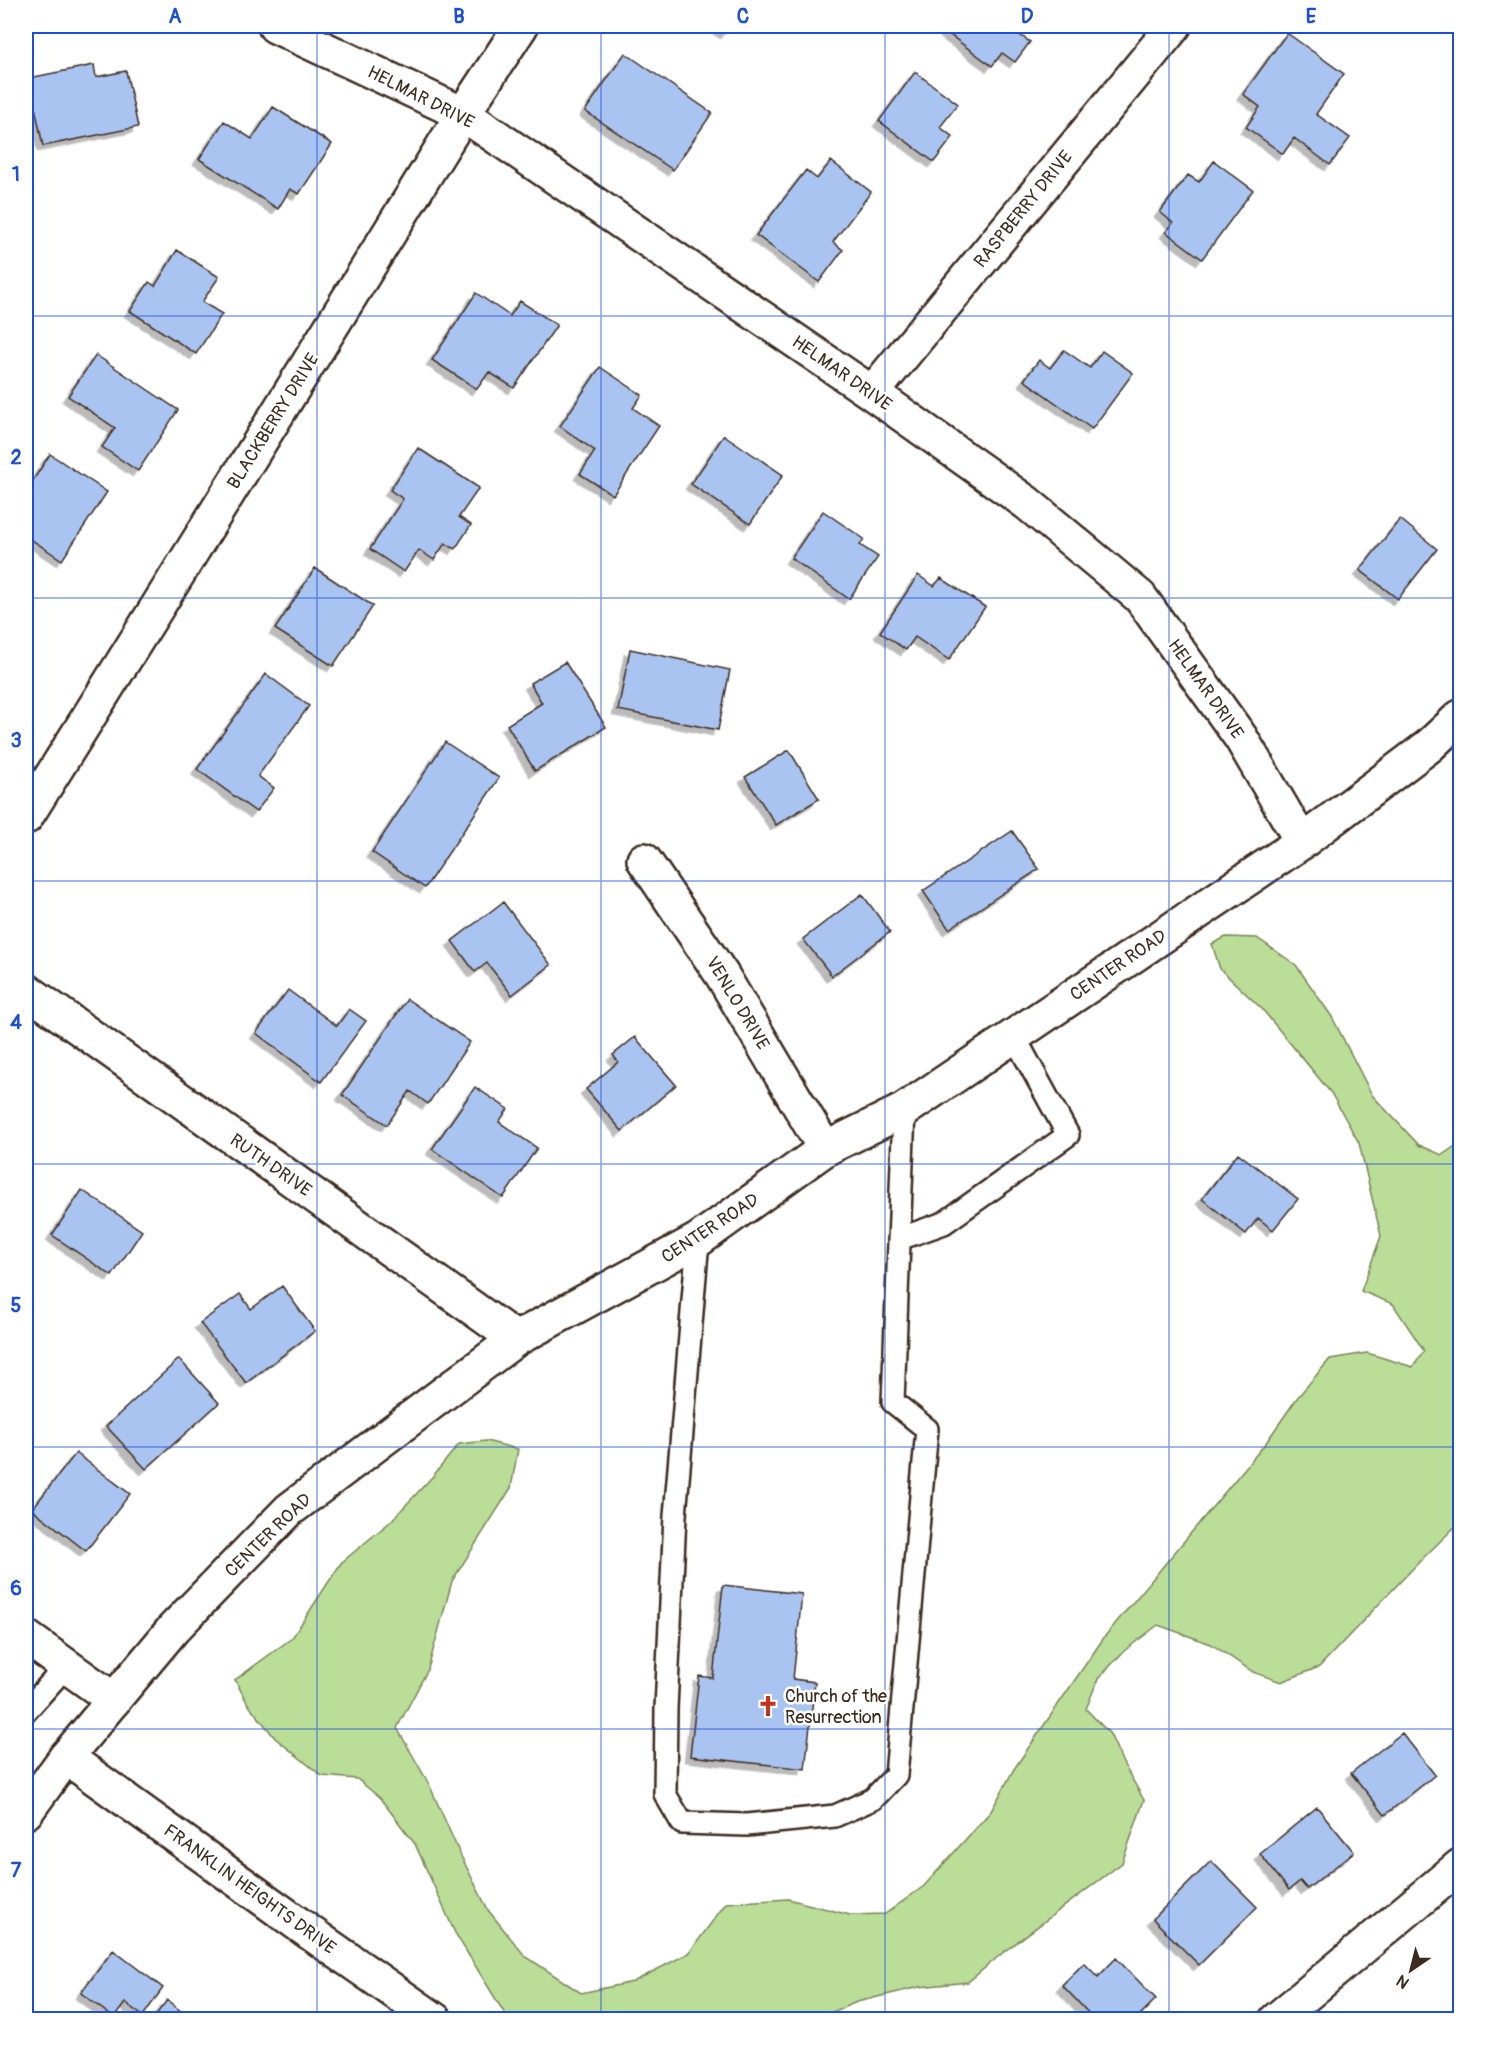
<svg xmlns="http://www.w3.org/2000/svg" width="1486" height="2045" viewBox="0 0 1486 2045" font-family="Pangolin,sans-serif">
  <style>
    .green { fill: #badd97; stroke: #7a845a; stroke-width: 1.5 }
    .building { fill: #aac4f1; stroke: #3b2a1e; stroke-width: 1.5; filter: url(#shadow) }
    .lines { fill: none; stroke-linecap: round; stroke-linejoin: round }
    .service-casing { stroke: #3b2a1e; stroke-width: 26 }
    .minor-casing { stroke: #3b2a1e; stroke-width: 38 }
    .primary-casing { stroke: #3b2a1e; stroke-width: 38 }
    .service { stroke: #fff; stroke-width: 21 }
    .minor { stroke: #fff; stroke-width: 33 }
    .primary { stroke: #fff; stroke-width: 33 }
    .grid { fill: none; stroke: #1d4ed8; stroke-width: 1.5; stroke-opacity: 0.55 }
    .labels { text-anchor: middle; stroke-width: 5; stroke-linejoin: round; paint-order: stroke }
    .street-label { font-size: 18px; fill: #3b2a1e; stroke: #fff }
    .poi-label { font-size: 18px; fill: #3b2a1e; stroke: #fff; text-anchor: start }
    .neatline { fill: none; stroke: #1d4ed8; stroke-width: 2 }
    .grid-label { font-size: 20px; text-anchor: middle; font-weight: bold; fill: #1d4ed8 }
  </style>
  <defs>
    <filter id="shadow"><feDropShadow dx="-5.5" dy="5.5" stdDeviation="0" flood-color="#0004"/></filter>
  </defs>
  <rect width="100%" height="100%" fill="#fff"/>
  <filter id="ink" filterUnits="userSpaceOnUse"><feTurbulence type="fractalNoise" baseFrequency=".0167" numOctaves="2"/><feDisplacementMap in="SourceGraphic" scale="12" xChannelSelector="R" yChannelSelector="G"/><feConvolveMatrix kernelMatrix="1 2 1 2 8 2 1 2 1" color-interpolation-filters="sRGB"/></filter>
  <g filter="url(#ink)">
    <path class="green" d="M 1226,937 L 1257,938 L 1296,965 L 1332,1017 L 1372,1095 L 1419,1145 L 1442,1155 L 1460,1143 L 1460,1522 L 1421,1560 L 1319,1667 L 1281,1682 L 1253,1672 L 1211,1644 L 1158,1625 L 1124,1651 L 1098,1679 L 1086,1709 L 1110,1734 L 1123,1763 L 1144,1800 L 1122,1863 L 1005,1951 L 968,1982 L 919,1987 L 857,2002 L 815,2019 L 508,2019 L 455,1933 L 415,1844 L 380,1798 L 357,1779 L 322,1776 L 275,1738 L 248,1704 L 235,1680 L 292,1638 L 341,1563 L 391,1521 L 433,1476 L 459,1444 L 486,1441 L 518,1449 L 511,1488 L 452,1581 L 428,1669 L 397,1728 L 429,1784 L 459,1852 L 488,1910 L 525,1956 L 581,1993 L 633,1982 L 689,1953 L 726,1903 L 788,1899 L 850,1915 L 885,1914 L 924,1886 L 991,1811 L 1014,1769 L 1105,1636 L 1265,1444 L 1297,1398 L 1330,1359 L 1367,1353 L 1413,1367 L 1424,1351 L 1393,1304 L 1361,1291 L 1381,1236 L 1359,1143 L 1331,1093 L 1262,1009 L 1220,969 L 1212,944 Z"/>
    <path class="building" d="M 715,26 L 731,26 L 726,33 Z
      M 951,26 L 1023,26 L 1017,33 L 1030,42 L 1015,62 L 1002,53 L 992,66 L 946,32 Z
      M 1287,33 L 1344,74 L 1316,114 L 1350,138 L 1330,165 L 1294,138 L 1283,154 L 1246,127 L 1260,107 L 1243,94 Z
      M 625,53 L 712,113 L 673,170 L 585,111 Z
      M 94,65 L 96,77 L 126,71 L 138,127 L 43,146 L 29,78 Z
      M 915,72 L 958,104 L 940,127 L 953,137 L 934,162 L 879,121 Z
      M 273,107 L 332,144 L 299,194 L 290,189 L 278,209 L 199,159 L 224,121 L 252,139 Z
      M 831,161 L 871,192 L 833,242 L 843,250 L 819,282 L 756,235 L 806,170 L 817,179 Z
      M 1214,161 L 1253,190 L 1202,259 L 1166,232 L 1173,223 L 1160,212 L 1188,175 L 1199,182 Z
      M 177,250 L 219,277 L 202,302 L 222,314 L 196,354 L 130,311 L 149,282 L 155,286 Z
      M 476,293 L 510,316 L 520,301 L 557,325 L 514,388 L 489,372 L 477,389 L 432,360 Z
      M 1064,350 L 1090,368 L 1102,351 L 1133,373 L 1092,429 L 1024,380 L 1039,360 L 1050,368 Z
      M 96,355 L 178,410 L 138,471 L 102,447 L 115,428 L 68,396 Z
      M 600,367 L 642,395 L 633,408 L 659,426 L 613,495 L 580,474 L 595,451 L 560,426 Z
      M 724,435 L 783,475 L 750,524 L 691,484 Z
      M 418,448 L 479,488 L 459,517 L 471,525 L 455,549 L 445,543 L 434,560 L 419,550 L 404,572 L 370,549 L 403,499 L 390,490 Z
      M 50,454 L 107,492 L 62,560 L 26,536 L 26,491 Z
      M 823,511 L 864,539 L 860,545 L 878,557 L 849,599 L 791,558 Z
      M 1400,519 L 1437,549 L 1398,599 L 1360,570 Z
      M 315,568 L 373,606 L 333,666 L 275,629 Z
      M 918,575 L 934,586 L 941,578 L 985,607 L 949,660 L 915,637 L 906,650 L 880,632 Z
      M 630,649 L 730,670 L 718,730 L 618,710 Z
      M 565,662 L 606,727 L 535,771 L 507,725 L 542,703 L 530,683 Z
      M 266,674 L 309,706 L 258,776 L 274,788 L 256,812 L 197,769 Z
      M 445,742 L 499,778 L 425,888 L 372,852 Z
      M 789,750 L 819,799 L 776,825 L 745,777 Z
      M 1012,831 L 1039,869 L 949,929 L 923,891 Z
      M 862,894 L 890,932 L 832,976 L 803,939 Z
      M 503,902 L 551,965 L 512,995 L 487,963 L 475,972 L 452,941 Z
      M 288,990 L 337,1026 L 349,1009 L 366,1021 L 321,1082 L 256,1033 Z
      M 407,999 L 470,1042 L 428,1104 L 410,1091 L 387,1125 L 342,1095 Z
      M 635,1037 L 676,1085 L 622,1131 L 586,1089 L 618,1062 L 613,1055 Z
      M 475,1087 L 508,1109 L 499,1122 L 537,1148 L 503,1198 L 432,1149 Z
      M 1238,1153 L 1298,1199 L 1273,1230 L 1258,1218 L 1246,1234 L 1202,1199 Z
      M 82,1190 L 142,1231 L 112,1276 L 52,1235 Z
      M 282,1286 L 315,1331 L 246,1383 L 200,1323 L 240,1294 L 251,1309 Z
      M 179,1359 L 219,1403 L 146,1469 L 106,1426 Z
      M 76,1453 L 130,1494 L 86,1551 L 32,1509 Z
      M 723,1585 L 802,1594 L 793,1679 L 815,1682 L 805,1769 L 690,1756 L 699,1676 L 713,1678 Z
      M 1402,1733 L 1435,1775 L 1385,1815 L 1351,1773 Z
      M 1317,1807 L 1354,1852 L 1307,1889 L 1300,1881 L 1289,1890 L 1260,1854 Z
      M 1211,1861 L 1257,1907 L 1199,1965 L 1153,1919 Z
      M 113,1950 L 163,1988 L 143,2016 L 125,2003 L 114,2018 L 81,1993 Z
      M 1116,1958 L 1156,1999 L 1135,2020 L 1095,2020 L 1062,1985 L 1084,1963 L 1098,1977 Z
      M 167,2000 L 192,2020 L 152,2020 Z"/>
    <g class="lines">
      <defs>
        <path id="service" d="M 899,1239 L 944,1223 L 1068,1135 L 1014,1036
          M 698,1240 L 675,1516 L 666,1709 L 665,1794 L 682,1823 L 747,1825 L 835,1816 L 873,1799 L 896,1775 L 927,1429 L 893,1402 L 904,1110
          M 26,1711 L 66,1666"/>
        <path id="minor" d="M 275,26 L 463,114 L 872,393 L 1027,503 L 1140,597 L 1241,738 L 1302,842
          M 872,393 L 1174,26
          M 26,817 L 191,553 L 463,114 L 521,26
          M 644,860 L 722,975 L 825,1149
          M 26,990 L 516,1339
          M 26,1637 L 114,1700
          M 66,1757 L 312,1934 L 435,2020
          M 1276,2020 L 1460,1866"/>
        <path id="primary" d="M 26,1812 L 66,1757 L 174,1628 L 289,1510 L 516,1339 L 698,1240 L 825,1149 L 904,1110 L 1302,842 L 1429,746 L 1460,717"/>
      </defs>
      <use href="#service" class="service-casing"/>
      <use href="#minor" class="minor-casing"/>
      <use href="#primary" class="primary-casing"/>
      <use href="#service" class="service"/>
      <use href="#minor" class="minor"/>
      <use href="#primary" class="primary"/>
    </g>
  </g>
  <path class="grid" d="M 317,26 L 317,2020M 601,26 L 601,2020M 885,26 L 885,2020M 1169,26 L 1169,2020M 26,316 L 1460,316M 26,598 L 1460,598M 26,881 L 1460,881M 26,1164 L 1460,1164M 26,1447 L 1460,1447M 26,1729 L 1460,1729"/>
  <defs>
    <symbol id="church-bare" viewBox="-9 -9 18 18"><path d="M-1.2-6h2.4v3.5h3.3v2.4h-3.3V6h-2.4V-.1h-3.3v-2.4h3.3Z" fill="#c8321e" stroke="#fff" stroke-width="2.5" paint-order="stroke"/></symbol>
  </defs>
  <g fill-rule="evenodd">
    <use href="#church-bare" x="753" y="1691" width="30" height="30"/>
  </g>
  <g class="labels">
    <g class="street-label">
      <text transform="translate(421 97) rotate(27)" y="6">HELMAR DRIVE</text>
      <text transform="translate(1023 209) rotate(-51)" y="6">RASPBERRY DRIVE</text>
      <text transform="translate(842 373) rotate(35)" y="6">HELMAR DRIVE</text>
      <text transform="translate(273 421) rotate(-58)" y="6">BLACKBERRY DRIVE</text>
      <text transform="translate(1206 689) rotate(55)" y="6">HELMAR DRIVE</text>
      <text transform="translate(1118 965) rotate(-34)" y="6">CENTER ROAD</text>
      <text transform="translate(738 1003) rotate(59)" y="6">VENLO DRIVE</text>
      <text transform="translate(271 1165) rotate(35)" y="6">RUTH DRIVE</text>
      <text transform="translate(710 1228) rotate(-33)" y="6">CENTER ROAD</text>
      <text transform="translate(268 1535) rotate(-44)" y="6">CENTER ROAD</text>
      <text transform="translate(250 1889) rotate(36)" y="6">FRANKLIN HEIGHTS DRIVE</text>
    </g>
    <g class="poi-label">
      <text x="785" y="1702">Church of the<tspan x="785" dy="21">Resurrection</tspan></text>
    </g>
  </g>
  <rect width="1486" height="2045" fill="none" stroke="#fff" stroke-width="66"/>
  <g transform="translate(1411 1970) rotate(215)" stroke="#ffffff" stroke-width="4.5" paint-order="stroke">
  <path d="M0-4.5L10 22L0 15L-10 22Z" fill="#3b2a1e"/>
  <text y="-9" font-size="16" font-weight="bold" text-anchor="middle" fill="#3b2a1e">N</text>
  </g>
  <rect x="33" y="33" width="1420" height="1979" class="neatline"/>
  <g class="grid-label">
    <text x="175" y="23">A</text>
    <text x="459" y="23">B</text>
    <text x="743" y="23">C</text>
    <text x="1027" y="23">D</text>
    <text x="1311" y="23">E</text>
    <text x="16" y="181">1</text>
    <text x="16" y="464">2</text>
    <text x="16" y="747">3</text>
    <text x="16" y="1029">4</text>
    <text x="16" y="1312">5</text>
    <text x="16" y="1595">6</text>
    <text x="16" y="1877">7</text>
  </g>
</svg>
